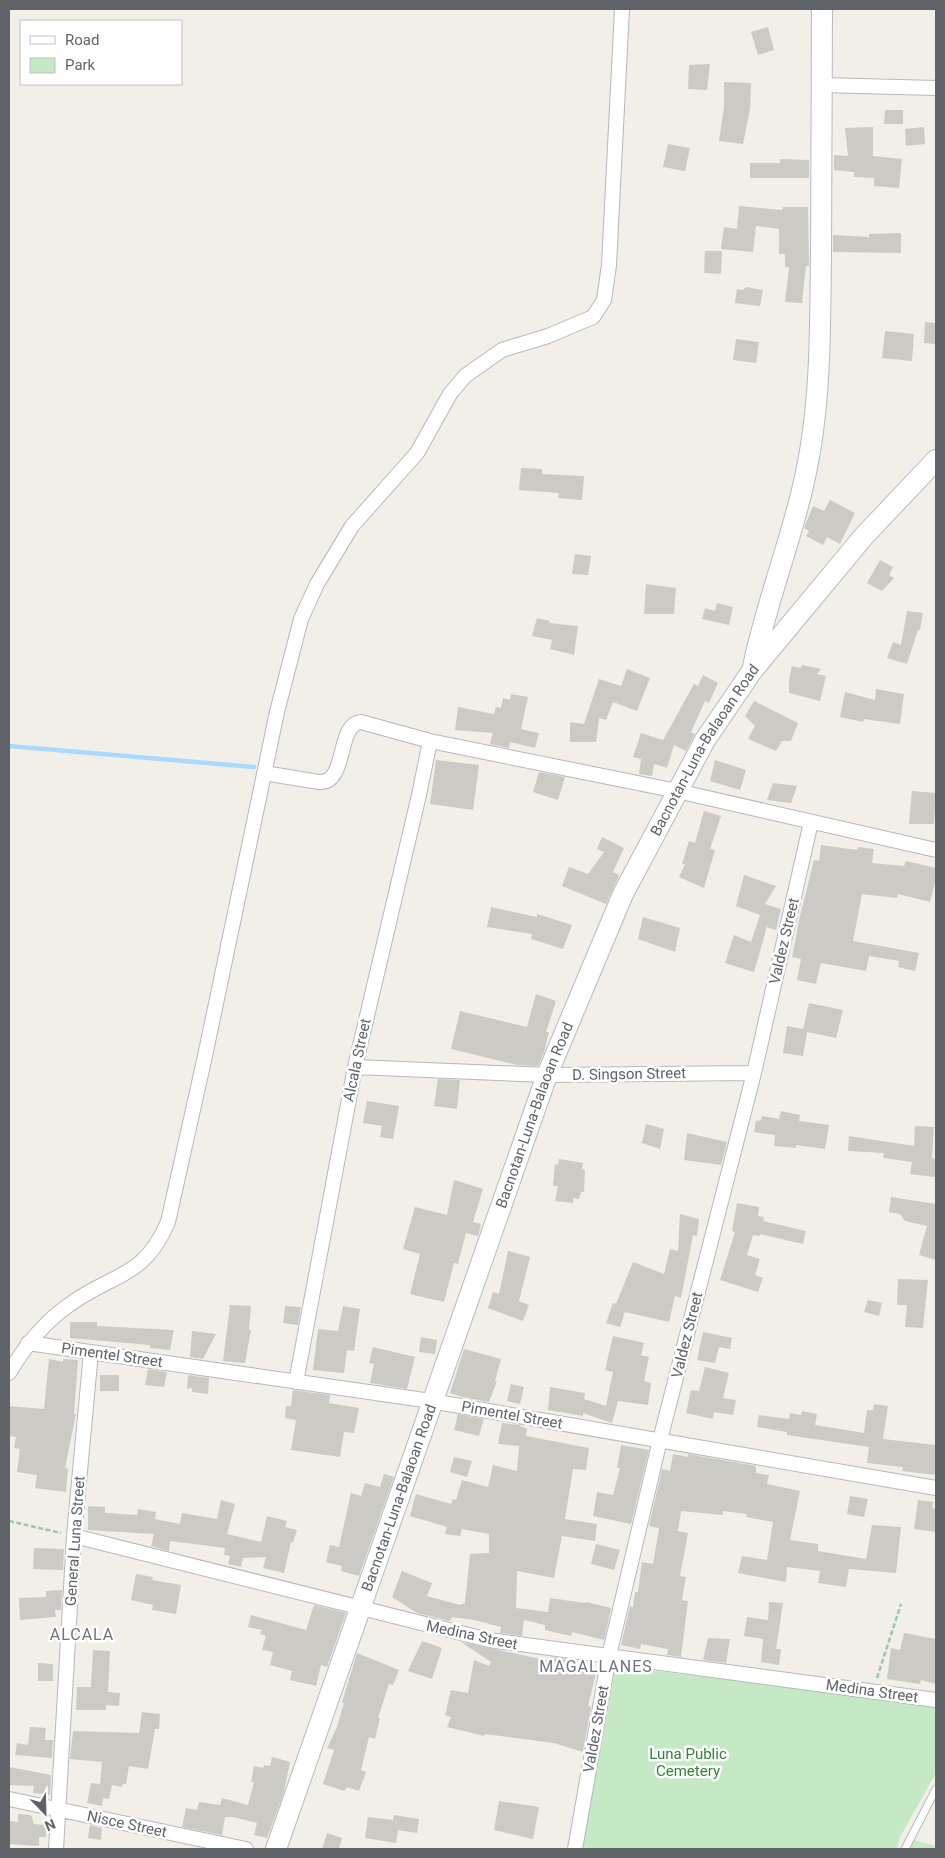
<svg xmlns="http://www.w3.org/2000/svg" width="945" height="1858" viewBox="0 0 945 1858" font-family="Roboto,sans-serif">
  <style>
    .green { fill: #c5e8c5 }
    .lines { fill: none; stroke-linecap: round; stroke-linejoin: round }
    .stream { stroke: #aadaff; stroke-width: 4.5 }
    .building { fill: #cccac5 }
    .lane-casing { stroke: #b5b8bc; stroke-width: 9 }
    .street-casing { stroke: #b5b8bc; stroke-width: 16 }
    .secondary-casing { stroke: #b6babf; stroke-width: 22 }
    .path { stroke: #9cc7a9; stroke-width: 2.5; stroke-dasharray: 5 2.5; stroke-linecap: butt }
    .lane { stroke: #fff; stroke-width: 7 }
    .street { stroke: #fff; stroke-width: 14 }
    .secondary { stroke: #fff; stroke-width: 20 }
    .labels { text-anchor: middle; stroke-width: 5; stroke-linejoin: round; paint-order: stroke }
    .street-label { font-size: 15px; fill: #5f6368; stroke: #fff }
    .park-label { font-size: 15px; fill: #348238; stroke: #fff }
    .neighbourhood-label { font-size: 16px; letter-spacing: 1px; fill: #70757a; stroke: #fff }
  </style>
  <rect width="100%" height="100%" fill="#f1efe8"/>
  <path class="green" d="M 616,1666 L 936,1706 L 936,1773 L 900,1837 L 897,1849 L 582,1849 Z
    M 913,1840 L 936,1846 L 936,1849 L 911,1849 Z"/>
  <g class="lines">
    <path class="stream" d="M 9,746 L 254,767"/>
  </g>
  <path class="building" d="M 768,27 L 774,50 L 758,55 L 751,32 Z
    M 710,64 L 707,90 L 688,89 L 689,65 Z
    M 724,82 L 751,83 L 750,109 L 743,144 L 719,141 L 724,107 Z
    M 885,110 L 903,110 L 903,124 L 884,124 Z
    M 873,127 L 873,156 L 902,159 L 899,188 L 874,186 L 874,178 L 854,177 L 854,172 L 834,170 L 834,155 L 848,156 L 845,128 Z
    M 924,127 L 925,144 L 906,146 L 905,129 Z
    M 668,144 L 690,148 L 685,171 L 663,167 Z
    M 780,159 L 809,160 L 809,178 L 750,178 L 750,163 L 780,163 Z
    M 739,206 L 782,210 L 783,207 L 808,207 L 809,266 L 806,266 L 802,303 L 785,302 L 789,267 L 785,267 L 785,254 L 779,254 L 779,229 L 756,226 L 753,252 L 721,249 L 724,227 L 737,229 Z
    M 901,233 L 901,253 L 833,252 L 833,235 L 869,237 L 869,234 Z
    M 705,251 L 722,251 L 721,274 L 704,273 Z
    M 746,287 L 763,290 L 760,306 L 735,303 L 737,289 L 743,290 Z
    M 925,322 L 936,323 L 936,344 L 924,343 Z
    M 885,331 L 914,334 L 912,361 L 882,358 Z
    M 736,339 L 759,342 L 756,363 L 733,360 Z
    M 521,468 L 542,469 L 542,474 L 584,476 L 582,500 L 558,498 L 559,493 L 519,490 Z
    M 830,500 L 855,513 L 840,544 L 827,537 L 823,545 L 806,536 L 809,531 L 804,528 L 813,506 L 824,511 Z
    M 575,554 L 591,556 L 588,575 L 572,574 Z
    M 880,560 L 893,567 L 889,575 L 894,578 L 882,591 L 867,583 Z
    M 646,584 L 676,588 L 674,614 L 644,614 Z
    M 717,603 L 733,607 L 729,625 L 702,619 L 705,608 L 715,611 Z
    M 907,611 L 923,613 L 920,630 L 918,630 L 907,664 L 887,658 L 893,642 L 901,645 Z
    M 537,618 L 550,621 L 549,623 L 578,626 L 574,655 L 550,649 L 552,640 L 532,636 Z
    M 802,665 L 821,669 L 817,674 L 826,676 L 820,701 L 789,693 L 789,680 L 792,666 L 801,668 Z
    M 627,669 L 650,678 L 637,711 L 613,702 L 606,720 L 599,718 L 596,742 L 570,742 L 570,722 L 584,724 L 599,679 L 621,686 Z
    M 703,675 L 718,683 L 709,703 L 705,701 L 691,732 L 695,734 L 686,751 L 674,745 L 667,768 L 654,764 L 652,776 L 639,774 L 641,759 L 633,757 L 641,733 L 663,740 L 694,684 L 698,686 Z
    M 876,689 L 904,694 L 900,724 L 864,719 L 863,722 L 840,717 L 845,692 L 875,700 Z
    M 511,694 L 528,697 L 521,729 L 539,733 L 535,748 L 510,742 L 509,748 L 490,744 L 493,733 L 455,730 L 458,707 L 494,714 L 496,707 L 501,708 L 503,698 L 510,700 Z
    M 754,701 L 798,723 L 791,741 L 782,741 L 776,751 L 748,739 L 755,726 L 745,716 Z
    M 436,760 L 479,765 L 473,810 L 430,804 Z
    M 715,760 L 746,770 L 740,790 L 710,781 Z
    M 539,772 L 565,777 L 558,800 L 533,792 Z
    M 773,783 L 797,786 L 791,803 L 767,800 Z
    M 912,791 L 936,793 L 934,824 L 909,824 Z
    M 704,811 L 721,816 L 710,849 L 715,850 L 704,888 L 679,877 L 685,864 L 682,864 L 689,841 L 695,843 Z
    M 602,837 L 624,848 L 613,872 L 619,875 L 618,878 L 606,904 L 562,886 L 569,867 L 588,874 L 604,852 L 597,849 Z
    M 821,845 L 857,850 L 858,847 L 874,849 L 872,863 L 904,866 L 906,861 L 936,868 L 936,879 L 930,902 L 898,894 L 897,898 L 862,894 L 853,941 L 919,953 L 915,971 L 898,967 L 899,961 L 869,956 L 866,971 L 821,963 L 816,984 L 797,980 L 801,959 L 792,957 L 800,916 L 814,860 L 819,861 Z
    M 744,875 L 776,886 L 765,904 L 781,909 L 776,930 L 767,927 L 754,972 L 725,963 L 734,935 L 751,942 L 760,915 L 736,906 Z
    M 491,907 L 537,917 L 537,914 L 572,925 L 563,949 L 531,939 L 532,934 L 487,927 Z
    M 643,917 L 680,928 L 675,952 L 638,939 Z
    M 536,994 L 556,1001 L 546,1032 L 549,1032 L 544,1052 L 538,1066 L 517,1065 L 451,1049 L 460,1011 L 527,1027 Z
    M 809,1003 L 843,1010 L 836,1038 L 807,1032 L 803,1056 L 783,1053 L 787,1026 L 803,1029 Z
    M 438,1079 L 460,1080 L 457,1109 L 434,1106 Z
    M 367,1101 L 399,1106 L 393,1139 L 380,1137 L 382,1126 L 363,1123 Z
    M 781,1111 L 800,1115 L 799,1121 L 829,1125 L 825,1149 L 796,1145 L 796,1148 L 774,1146 L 775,1135 L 754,1132 L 756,1121 L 761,1120 L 762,1116 L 779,1119 Z
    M 646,1124 L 664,1129 L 660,1149 L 642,1143 Z
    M 915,1126 L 934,1127 L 932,1158 L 936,1159 L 935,1177 L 910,1174 L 912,1162 L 883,1158 L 884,1153 L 848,1151 L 849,1136 L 914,1146 Z
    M 687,1133 L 727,1142 L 721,1165 L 684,1160 Z
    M 559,1159 L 583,1163 L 582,1169 L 585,1170 L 584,1192 L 581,1192 L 579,1199 L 573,1198 L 573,1203 L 555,1201 L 558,1186 L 553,1186 L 555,1164 L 558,1165 Z
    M 454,1180 L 483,1189 L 473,1222 L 481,1224 L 478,1236 L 466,1233 L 458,1264 L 454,1263 L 444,1302 L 410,1294 L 420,1254 L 403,1249 L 415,1207 L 447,1215 Z
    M 891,1197 L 936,1204 L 936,1260 L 919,1255 L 927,1226 L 905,1221 L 900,1214 L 889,1212 Z
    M 737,1203 L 759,1207 L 758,1216 L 764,1217 L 763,1221 L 806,1231 L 803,1244 L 760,1234 L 760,1236 L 753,1235 L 747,1255 L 760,1259 L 755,1275 L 763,1278 L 758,1292 L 720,1280 L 735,1232 L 732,1231 Z
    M 680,1214 L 699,1219 L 697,1236 L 693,1235 L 681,1298 L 675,1296 L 669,1322 L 625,1312 L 620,1327 L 606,1323 L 613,1303 L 616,1304 L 633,1262 L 664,1274 L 670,1249 L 678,1251 Z
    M 508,1251 L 530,1257 L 519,1301 L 529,1305 L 523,1321 L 488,1308 L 493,1292 L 499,1294 Z
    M 898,1279 L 928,1280 L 923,1328 L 905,1327 L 907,1305 L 897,1305 Z
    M 868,1300 L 882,1303 L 879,1316 L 864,1312 Z
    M 230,1305 L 251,1306 L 249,1330 L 251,1330 L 245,1363 L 223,1361 Z
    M 285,1306 L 301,1307 L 298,1325 L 283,1323 Z
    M 343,1306 L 360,1309 L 354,1351 L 347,1350 L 344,1373 L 313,1370 L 318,1329 L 338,1331 Z
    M 70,1322 L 97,1322 L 97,1326 L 174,1330 L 170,1350 L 150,1348 L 150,1345 L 70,1338 Z
    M 192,1331 L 216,1334 L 203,1359 L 190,1357 Z
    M 703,1332 L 732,1338 L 730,1349 L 719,1347 L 715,1363 L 697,1360 Z
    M 613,1336 L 644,1343 L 641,1355 L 649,1357 L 644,1381 L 651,1383 L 648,1405 L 618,1401 L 612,1423 L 583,1413 L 583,1416 L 548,1410 L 550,1387 L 585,1393 L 584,1399 L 606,1406 L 613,1372 L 605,1370 Z
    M 421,1337 L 437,1340 L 435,1354 L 419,1352 Z
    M 373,1347 L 415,1357 L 407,1389 L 370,1383 L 374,1364 L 369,1363 Z
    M 464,1349 L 501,1359 L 495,1381 L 497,1381 L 489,1402 L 462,1397 L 450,1393 Z
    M 49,1359 L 63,1362 L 63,1359 L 78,1360 L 74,1414 L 76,1414 L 65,1468 L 68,1469 L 66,1492 L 35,1488 L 37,1475 L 17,1472 L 20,1449 L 14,1448 L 16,1437 L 9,1436 L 9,1406 L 44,1409 Z
    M 705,1367 L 729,1373 L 723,1398 L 736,1400 L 733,1415 L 714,1412 L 713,1419 L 686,1413 L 691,1390 L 699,1391 Z
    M 148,1369 L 167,1372 L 164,1387 L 145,1385 Z
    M 100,1375 L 119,1375 L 119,1391 L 100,1391 Z
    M 188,1375 L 209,1378 L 208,1394 L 192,1392 L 192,1388 L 187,1389 Z
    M 511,1384 L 524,1387 L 520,1404 L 507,1401 Z
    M 293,1390 L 330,1395 L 329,1403 L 359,1408 L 354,1433 L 344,1432 L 340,1457 L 291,1450 L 296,1420 L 285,1418 L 286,1406 L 291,1406 Z
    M 874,1404 L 888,1406 L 883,1439 L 936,1445 L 936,1475 L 902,1471 L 903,1467 L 867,1463 L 869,1447 L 787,1435 L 787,1432 L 757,1427 L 759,1415 L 789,1419 L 790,1413 L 801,1415 L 802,1411 L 817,1414 L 815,1425 L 864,1433 L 867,1410 L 873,1410 Z
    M 458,1414 L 484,1419 L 479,1436 L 454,1430 Z
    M 502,1423 L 519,1425 L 527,1429 L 526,1436 L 589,1448 L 586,1470 L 573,1469 L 565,1519 L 597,1524 L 595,1541 L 562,1536 L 554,1578 L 517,1571 L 516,1608 L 548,1612 L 550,1598 L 585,1603 L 586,1602 L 611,1608 L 604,1640 L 572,1632 L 571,1636 L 545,1630 L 545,1625 L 524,1620 L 522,1636 L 500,1633 L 501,1627 L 474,1620 L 452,1617 L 450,1621 L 417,1613 L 392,1597 L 402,1571 L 432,1583 L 427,1596 L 460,1605 L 465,1603 L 470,1554 L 489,1553 L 489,1534 L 462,1529 L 460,1536 L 445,1534 L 447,1527 L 410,1516 L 416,1494 L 451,1504 L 453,1499 L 456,1500 L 462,1480 L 488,1487 L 493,1465 L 517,1471 L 519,1446 L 498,1444 Z
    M 621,1445 L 649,1450 L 631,1524 L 593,1516 L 597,1492 L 613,1495 L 620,1468 L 617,1468 Z
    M 673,1454 L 688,1457 L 688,1454 L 756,1466 L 756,1473 L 769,1475 L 767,1484 L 800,1491 L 790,1540 L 818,1544 L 818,1551 L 866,1559 L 872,1525 L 901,1527 L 896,1573 L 849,1569 L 846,1587 L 818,1583 L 820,1571 L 787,1567 L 786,1582 L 738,1573 L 742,1556 L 767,1560 L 773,1522 L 746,1517 L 747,1514 L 723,1511 L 723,1515 L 681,1511 L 678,1531 L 688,1533 L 680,1576 L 686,1577 L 682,1600 L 688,1601 L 681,1657 L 667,1655 L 668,1649 L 641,1644 L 640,1649 L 621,1645 L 630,1606 L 633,1607 L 635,1592 L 638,1592 L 642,1562 L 653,1564 L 659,1528 L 649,1526 L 662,1469 L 670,1471 Z
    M 454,1457 L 472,1461 L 467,1477 L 450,1472 Z
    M 384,1474 L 394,1477 L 359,1576 L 341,1571 L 342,1566 L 326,1562 L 330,1545 L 339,1547 L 351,1493 L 361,1496 L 365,1483 L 380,1487 Z
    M 850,1496 L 868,1499 L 864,1517 L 847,1514 Z
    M 221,1500 L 235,1504 L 227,1534 L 261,1542 L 267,1516 L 287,1521 L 285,1527 L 297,1530 L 293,1543 L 291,1542 L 284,1573 L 263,1568 L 266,1557 L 243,1558 L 241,1567 L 228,1564 L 230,1556 L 224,1555 L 225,1548 L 170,1541 L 169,1551 L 151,1546 L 154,1534 L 88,1530 L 88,1506 L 105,1507 L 105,1513 L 137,1515 L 138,1509 L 156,1512 L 155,1519 L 180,1524 L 182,1513 L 217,1519 Z
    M 918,1500 L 933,1502 L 932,1508 L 936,1509 L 936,1532 L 914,1529 Z
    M 596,1544 L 620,1550 L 614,1570 L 591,1564 Z
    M 34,1548 L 64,1549 L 63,1570 L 33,1569 Z
    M 136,1574 L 153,1577 L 152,1580 L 181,1585 L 176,1614 L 152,1610 L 153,1605 L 131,1600 Z
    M 62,1590 L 61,1610 L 55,1610 L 56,1617 L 20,1620 L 19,1598 L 46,1597 L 46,1591 Z
    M 769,1602 L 783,1603 L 776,1649 L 781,1649 L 779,1665 L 761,1662 L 763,1639 L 744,1636 L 747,1617 L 768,1620 Z
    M 314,1605 L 346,1613 L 327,1667 L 321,1665 L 316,1686 L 290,1680 L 292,1671 L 270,1665 L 273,1652 L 262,1650 L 266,1636 L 260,1634 L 262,1630 L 248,1627 L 251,1615 L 306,1630 Z
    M 904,1633 L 936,1639 L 936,1684 L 921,1680 L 920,1684 L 887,1679 L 891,1648 L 900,1650 Z
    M 708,1638 L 730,1639 L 726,1663 L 703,1660 Z
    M 422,1641 L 442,1648 L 432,1679 L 408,1671 Z
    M 461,1642 L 550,1661 L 551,1657 L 566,1659 L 565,1663 L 597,1669 L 588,1706 L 591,1707 L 583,1752 L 554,1743 L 485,1734 L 484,1736 L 447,1727 L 451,1717 L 445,1715 L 451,1690 L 468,1693 L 474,1660 L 489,1666 L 491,1662 Z
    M 93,1650 L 110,1651 L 108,1692 L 120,1693 L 119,1706 L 106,1705 L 106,1710 L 76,1710 L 77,1687 L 91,1687 Z
    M 357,1653 L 399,1670 L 393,1685 L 389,1684 L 378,1718 L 380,1718 L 375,1739 L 369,1737 L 361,1770 L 366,1772 L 359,1791 L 347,1787 L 344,1791 L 323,1784 L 334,1750 L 327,1748 L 337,1727 L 344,1703 L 342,1702 Z
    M 38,1663 L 53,1664 L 53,1681 L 38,1681 Z
    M 142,1712 L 160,1714 L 159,1729 L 155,1729 L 148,1769 L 129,1766 L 126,1784 L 123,1784 L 122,1787 L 112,1785 L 109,1799 L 103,1798 L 102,1806 L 87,1803 L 91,1783 L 100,1784 L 102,1762 L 70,1759 L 73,1731 L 139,1733 Z
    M 30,1727 L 46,1728 L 45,1740 L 53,1740 L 52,1758 L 15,1755 L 17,1743 L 28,1745 Z
    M 272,1757 L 290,1762 L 284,1792 L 267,1838 L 254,1835 L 257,1823 L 233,1817 L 225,1817 L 222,1835 L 182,1827 L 186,1808 L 197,1810 L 199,1802 L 220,1805 L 222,1798 L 248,1805 L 254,1782 L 251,1782 L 254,1766 L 263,1768 L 264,1765 L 270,1766 Z
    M 9,1767 L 51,1775 L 50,1795 L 33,1793 L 34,1786 L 9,1785 Z
    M 499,1801 L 539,1807 L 533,1839 L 494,1830 Z
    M 18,1814 L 31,1815 L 34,1824 L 46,1825 L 46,1837 L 39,1837 L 39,1846 L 9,1844 L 9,1821 L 18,1822 Z
    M 394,1815 L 419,1819 L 417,1833 L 398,1830 L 396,1843 L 365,1838 L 368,1817 L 393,1820 Z
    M 90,1825 L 102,1828 L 101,1840 L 88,1838 Z
    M 327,1833 L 342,1838 L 339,1849 L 322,1849 Z"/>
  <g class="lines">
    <defs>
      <path id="lane" d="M 905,1849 L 936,1789"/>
      <path id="street" d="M 822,85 L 936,88
        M 264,773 L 319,782 C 348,784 336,724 361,722 L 430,741 L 677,791 L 936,850
        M 355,1067 L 547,1075 L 754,1073
        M 28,1343 L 431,1401 L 936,1488
        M 9,1373 C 25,1346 43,1323 69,1305 C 112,1273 144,1279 168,1222 L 205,1056 L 277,712 L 301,619 L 317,584 L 352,526 L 417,453 L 450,394 L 465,376 L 502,350 L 548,336 L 593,317 L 604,300 L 609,265 L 622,9
        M 296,1382 L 355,1067 L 419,795 L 430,741
        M 74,1536 L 489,1640 L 936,1700
        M 9,1799 L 246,1849
        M 56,1849 L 74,1536 L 91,1352
        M 575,1849 L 609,1656 L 660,1440 L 754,1073 L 811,822"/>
      <g id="secondary">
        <path d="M 753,667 C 768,594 798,525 810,451 C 821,387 820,321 821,255 C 821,173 822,91 822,9"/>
        <path id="s1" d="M 276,1849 L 547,1075 L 623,894 L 705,740 L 752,671 L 864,536 L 936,460"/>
      </g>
    </defs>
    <use href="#lane" class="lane-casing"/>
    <use href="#street" class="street-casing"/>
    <use href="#secondary" class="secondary-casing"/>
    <path class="path" d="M 9,1521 L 61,1533
      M 877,1678 L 901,1604"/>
    <use href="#lane" class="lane"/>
    <use href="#street" class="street"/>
    <use href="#secondary" class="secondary"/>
  </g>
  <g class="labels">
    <g class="street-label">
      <text dy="5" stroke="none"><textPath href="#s1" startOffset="1182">Bacnotan-Luna-Balaoan Road</textPath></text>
      <text transform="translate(784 941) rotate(-77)" y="5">Valdez Street</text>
      <text transform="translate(357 1060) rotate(-78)" y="5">Alcala Street</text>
      <text transform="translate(629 1074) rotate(-1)" y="5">D. Singson Street</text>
      <text dy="5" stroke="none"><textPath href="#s1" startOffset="778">Bacnotan-Luna-Balaoan Road</textPath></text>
      <text transform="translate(687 1335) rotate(-76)" y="5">Valdez Street</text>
      <text transform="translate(112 1355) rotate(8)" y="5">Pimentel Street</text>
      <text transform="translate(512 1415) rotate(10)" y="5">Pimentel Street</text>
      <text dy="5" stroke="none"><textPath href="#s1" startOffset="372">Bacnotan-Luna-Balaoan Road</textPath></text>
      <text transform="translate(75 1541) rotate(-86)" y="5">General Luna Street</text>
      <text transform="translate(472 1635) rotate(12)" y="5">Medina Street</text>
      <text transform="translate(872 1691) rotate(8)" y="5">Medina Street</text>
      <text transform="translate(596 1729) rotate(-80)" y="5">Valdez Street</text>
      <text transform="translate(127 1824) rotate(12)" y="5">Nisce Street</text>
    </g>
    <g class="park-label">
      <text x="688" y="1759">Luna Public<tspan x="688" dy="17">Cemetery</tspan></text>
    </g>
    <g class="neighbourhood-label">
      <text x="82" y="1640">ALCALA</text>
      <text x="596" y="1672">MAGALLANES</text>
    </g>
  </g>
  <rect width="945" height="1858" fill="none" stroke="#5f6368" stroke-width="20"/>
  <rect x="20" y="20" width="162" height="65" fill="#ffffff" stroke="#bfc1c3"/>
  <rect x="30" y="36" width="25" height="8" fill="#ffffff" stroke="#bfc1c3"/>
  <text x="65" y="45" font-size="15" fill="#5f6368">Road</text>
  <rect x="30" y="58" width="25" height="15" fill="#c5e8c5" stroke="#bfc1c3"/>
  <text x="65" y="70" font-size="15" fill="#5f6368">Park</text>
  <g transform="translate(45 1813) rotate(157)" stroke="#ffffff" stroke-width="4" paint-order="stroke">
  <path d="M0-4L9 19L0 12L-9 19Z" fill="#5f6368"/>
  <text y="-8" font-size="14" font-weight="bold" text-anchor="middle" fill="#5f6368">N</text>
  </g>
</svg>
